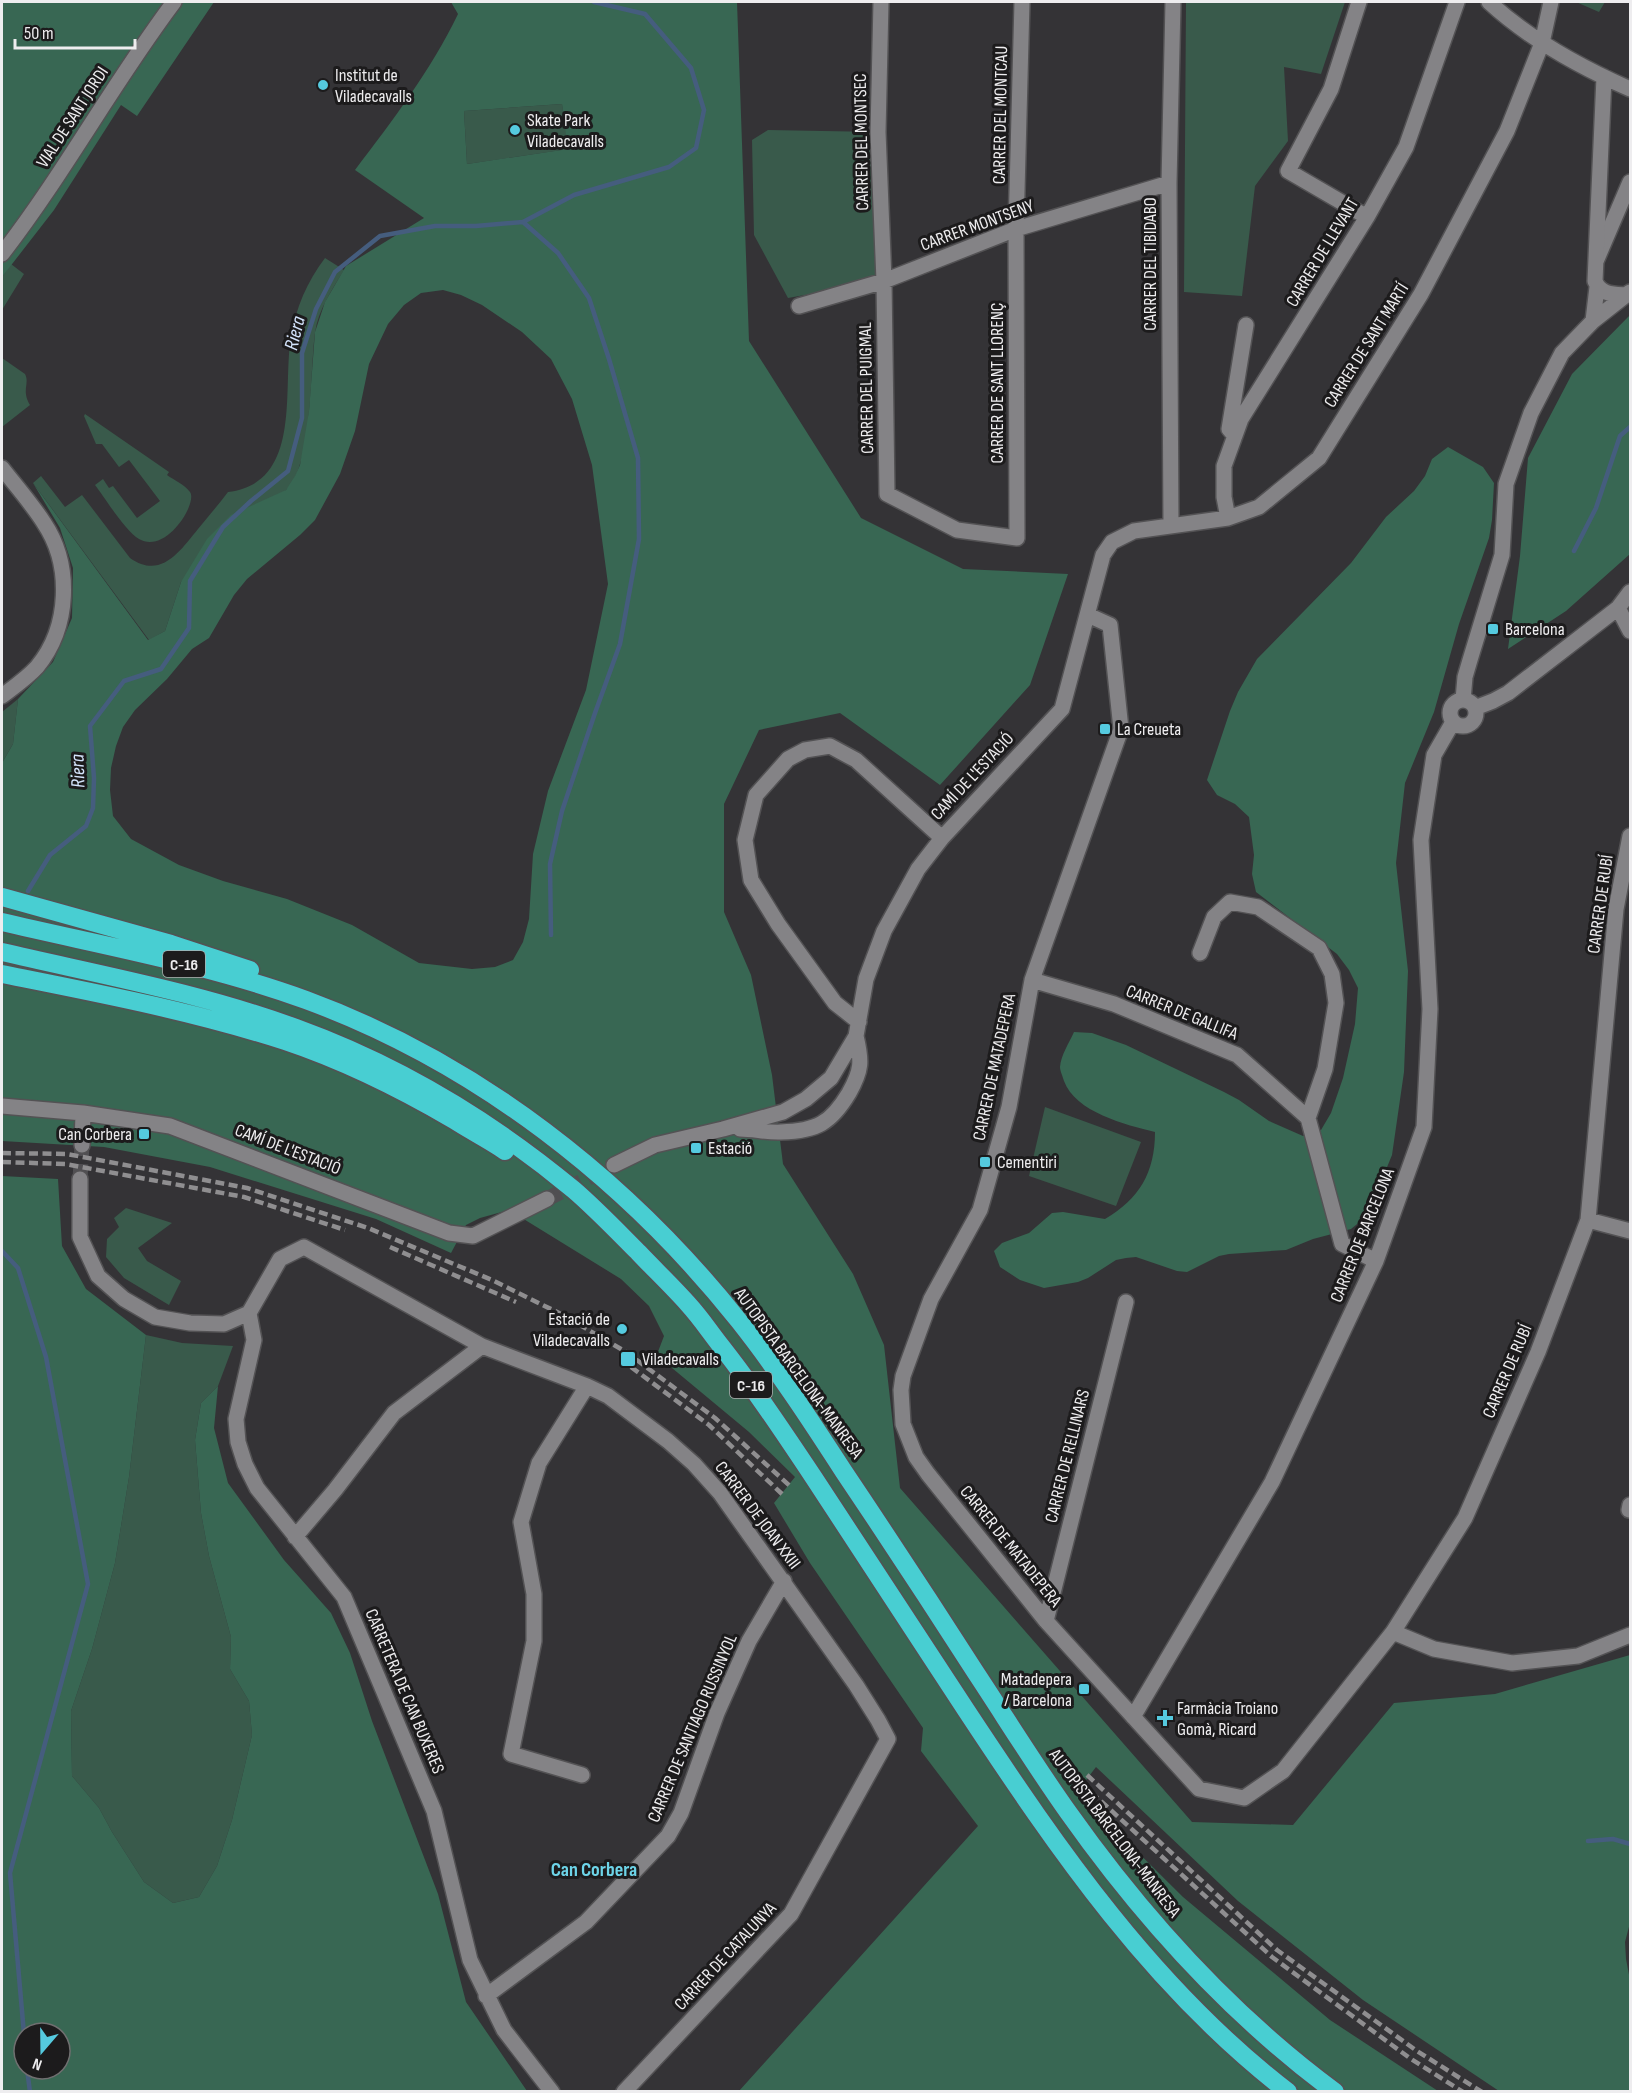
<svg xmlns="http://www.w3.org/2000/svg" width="1632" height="2093" viewBox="0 0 1632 2093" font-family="'Sofia Sans Condensed',sans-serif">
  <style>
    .green { fill: #395a4b }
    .forest { fill: #386753; fill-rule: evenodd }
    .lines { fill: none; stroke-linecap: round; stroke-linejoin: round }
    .stream { stroke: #455d7e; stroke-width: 4.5 }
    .minor-tunnel { stroke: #504f52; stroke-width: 15; stroke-dasharray: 15 8; stroke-linecap: butt }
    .pedestrian-casing { stroke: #535254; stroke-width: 18 }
    .minor-casing { stroke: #535254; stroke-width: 18 }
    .tertiary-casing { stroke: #535254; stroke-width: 18 }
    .motorway-casing { stroke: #535254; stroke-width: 21 }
    .pedestrian { stroke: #848386; stroke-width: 15 }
    .minor { stroke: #848386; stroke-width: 15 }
    .tertiary { stroke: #848386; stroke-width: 15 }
    .motorway { stroke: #48ced2; stroke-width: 18 }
    .rail { stroke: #8f8e90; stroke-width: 4.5; stroke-dasharray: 9 4.5; stroke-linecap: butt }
    .poi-dot { fill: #55cadf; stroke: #1c1b1c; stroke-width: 2 }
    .labels { text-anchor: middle; stroke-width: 6; stroke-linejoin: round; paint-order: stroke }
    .shield { fill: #1c1b1c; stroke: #afaeb0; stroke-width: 1.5 }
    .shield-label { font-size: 16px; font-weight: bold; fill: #eeedef }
    .poi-label { font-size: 18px; fill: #eeedef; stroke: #1c1b1c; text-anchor: start }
    .street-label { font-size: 18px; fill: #eeedef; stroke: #1c1b1c }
    .water-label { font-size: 20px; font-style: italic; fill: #d4e4fc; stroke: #1c1b1c }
    .neighbourhood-label { font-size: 20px; font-weight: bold; fill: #6dd4e8; stroke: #1c1b1c }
  </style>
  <rect width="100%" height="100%" fill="#343336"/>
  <path class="green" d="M 1186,2 L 1345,2 L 1321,74 L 1284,67 L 1288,141 L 1255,186 L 1242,296 L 1184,292 Z
    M 1576,2 L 1605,2 L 1599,12 Z
    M 562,104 L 569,149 L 467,164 L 464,111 Z
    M 768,130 L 878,132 L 884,281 L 788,298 L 754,235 L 752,140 Z
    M 325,258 L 344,270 C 332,290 318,310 315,333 C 310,368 313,469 285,491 C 281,494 274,496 269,499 L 181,582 L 165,631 L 149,640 L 33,483 L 41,476 L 65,507 L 82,495 L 130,558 C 161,580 180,551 198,529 C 208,517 218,505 228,492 C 303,483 282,389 291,337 C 296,307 307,282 325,258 Z
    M 11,264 L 24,274 L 2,310 L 2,277 Z
    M 2,358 L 25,374 C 30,384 21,390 30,405 L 2,427 Z
    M 85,414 L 169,472 L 167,475 C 174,480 185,485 190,492 C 198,503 166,555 139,539 C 126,532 105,498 95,485 L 103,479 L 109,488 L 113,486 L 137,518 L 160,501 L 129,460 L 119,467 L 102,444 L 96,444 L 84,416 Z
    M 18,699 L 13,744 L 2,763 L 2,712 Z
    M 1045,1107 L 1141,1142 L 1116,1206 L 1029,1176 Z
    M 126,1208 L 172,1223 L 138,1248 L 147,1261 L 181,1281 L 169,1305 L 124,1278 L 106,1257 L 107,1239 L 119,1227 L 114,1218 Z
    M 146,1335 L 182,1343 L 233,1346 L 218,1386 L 201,1403 L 195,1440 L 201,1513 L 209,1556 L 231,1637 L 230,1669 L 249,1701 L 252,1735 L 232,1820 L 217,1866 L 199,1897 L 173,1903 L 144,1882 L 112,1832 L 99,1808 L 72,1776 L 71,1711 L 92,1649 L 115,1563 L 129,1477 Z"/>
  <path class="forest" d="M 2,2 L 214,2 L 137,116 L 121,105 L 54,210 L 2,277 Z
    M 451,2 L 737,2 L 749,341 L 861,518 L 963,569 L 1068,574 L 1030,685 L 940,785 L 840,713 L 759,730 L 724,804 L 724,912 L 751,975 L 772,1075 L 783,1164 L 853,1274 L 884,1345 L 900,1488 L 1192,1822 L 1293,1825 L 1394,1703 L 1495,1694 L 1630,1655 L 1630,1923 L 1625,1942 L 1626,1959 L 1630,1980 L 1630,2091 L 1499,2091 L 1363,2000 L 1238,1901 L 1096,1767 L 1077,1792 L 1183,1897 L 1330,2020 L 1438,2091 L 739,2091 L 978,1826 L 921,1751 L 923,1728 L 810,1563 L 774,1503 L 795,1477 L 749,1432 L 666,1363 L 656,1357 L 664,1336 L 649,1306 L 621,1279 L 509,1210 L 480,1218 L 466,1225 L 451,1253 L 376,1219 L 210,1167 L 104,1147 L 2,1141 L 2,763 L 13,744 L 18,699 L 53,662 L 72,618 L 73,568 L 60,528 L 33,483 L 148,640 L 165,631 L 181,582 L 207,539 L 231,515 L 286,490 L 295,476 L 300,465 L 309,411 L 315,332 L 325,302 L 346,266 L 424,218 L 355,170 C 393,120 431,70 458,14 ZM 562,104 L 568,149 L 467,164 L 464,111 ZM 443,290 L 461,295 L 482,305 L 522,332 L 551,359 L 572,399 L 592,465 L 608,584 L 586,690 L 548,791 L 533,854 L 529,919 L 523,942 L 513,960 L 495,967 L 472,969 L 419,963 L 352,925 L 287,899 L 223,881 L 179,865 L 131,839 L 113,816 L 110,790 L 111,768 L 116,746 L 123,727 L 135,710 L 167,679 L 192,649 L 209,638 L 234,595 L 247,579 L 300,535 L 315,520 L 340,474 L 355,431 L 369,364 L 388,324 L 404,305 L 421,293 Z
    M 1630,315 L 1630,554 L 1566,611 L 1508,649 L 1520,556 L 1528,458 L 1572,374 Z
    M 1448,447 L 1483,467 L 1494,483 L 1492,520 L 1489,538 L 1459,624 L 1434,712 L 1405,783 L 1396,863 L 1408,971 L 1404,1072 L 1392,1155 L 1367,1216 L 1351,1229 L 1313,1239 L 1286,1250 L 1229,1254 L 1219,1256 L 1187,1272 L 1177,1271 L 1136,1257 L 1126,1258 L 1116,1260 L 1088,1278 L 1078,1282 L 1044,1288 L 1020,1280 L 1000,1267 L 994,1251 L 1002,1243 L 1029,1233 L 1052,1213 L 1063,1212 L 1105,1219 C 1139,1199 1155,1173 1155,1132 C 1126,1125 1075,1112 1064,1081 C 1063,1077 1060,1071 1060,1067 C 1061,1055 1069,1043 1074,1032 L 1092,1033 L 1126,1045 L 1224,1092 L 1239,1100 L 1269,1121 L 1303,1136 L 1321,1130 L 1331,1113 L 1343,1078 L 1355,1024 L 1358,988 L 1349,970 L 1337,954 L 1256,892 L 1252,874 L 1254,855 L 1249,817 L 1235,804 L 1217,795 L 1207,780 L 1230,711 L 1238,692 L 1257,659 L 1351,563 L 1386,517 L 1414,491 L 1425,476 L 1432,459 Z
    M 2,1176 L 58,1179 L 62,1246 L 86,1289 L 146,1335 L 129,1477 L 115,1563 L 92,1649 L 71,1711 L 72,1776 L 99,1808 L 112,1832 L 144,1882 L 173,1903 L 199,1897 L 217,1866 L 232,1820 L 252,1735 L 249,1701 L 230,1669 L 231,1637 L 209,1556 L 201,1513 L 195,1440 L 201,1403 L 218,1386 L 214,1428 L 228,1483 L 284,1560 L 331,1613 L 350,1653 L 372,1721 L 438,1894 L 466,2002 L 527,2091 L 2,2091 ZM 24,2033 L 60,2033 L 60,2069 L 24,2069 Z"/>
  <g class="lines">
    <path class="stream" d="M 523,222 L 558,253 L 589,298 L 609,359 L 638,458 L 639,539 L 620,644 L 595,713 L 562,811 L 550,864 L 551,935
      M 1574,551 L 1596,508 L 1620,436 L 1630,427
      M 28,891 L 50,855 L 86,826 L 93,808 L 94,778 L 90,726 L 124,681 L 161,669 L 189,628 L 190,581 L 223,527 L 251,501 L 288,471 L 302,418 L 302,353 L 316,309 L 335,272 L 380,236 L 435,226 L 476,226 L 523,222 L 574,195 L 669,167 L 696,148 L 704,110 L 691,68 L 645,14 L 594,2
      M 2,1251 L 18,1268 L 46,1357 L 88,1584 L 10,1873 L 24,2034
      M 1588,1841 L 1613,1839 L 1630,1844
      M 27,2069 L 30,2092"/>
    <path class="minor-tunnel" d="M 80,1179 L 82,1145
      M 547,1199 L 614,1165"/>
    <defs>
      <path id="pedestrian" d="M 1597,259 L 1630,182"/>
      <path id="minor" d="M 881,2 L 878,132 L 884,281 L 887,494 L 957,530 L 1017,538 L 1016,229 L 1022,2
        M 1359,2 L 1331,89 L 1288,171 L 1367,217
        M 1489,2 C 1529,39 1580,67 1630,89
        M 1604,77 L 1595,281 C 1600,294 1612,294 1625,295
        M 799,306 L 884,281 L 1016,229 L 1169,183
        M 1593,321 L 1597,287
        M 1235,436 L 1229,429 L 1246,325
        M 2,468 C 16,486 32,504 44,523 C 72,565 70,627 37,667 C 27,678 14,687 2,696
        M 1228,518 L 1224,497 L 1224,466 L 1241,419 L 1367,217 L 1406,147 L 1457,2
        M 1171,526 L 1169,183 L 1173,2
        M 1618,608 L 1630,631
        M 1088,615 L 1110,625 L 1121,729 L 1032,980 L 1009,1107 L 980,1210 L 931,1299 L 903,1376 L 901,1390 L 903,1424 L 916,1457 L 928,1474 L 1046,1621 L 1199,1789 L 1244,1798 L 1283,1771 L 1393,1632 L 1465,1518 L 1538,1352 L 1588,1220 L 1616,909 L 1630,836
        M 1463,700 L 1465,677 L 1470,660 L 1502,555 L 1506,484 L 1531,413 L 1562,353 L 1593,321 L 1630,292
        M1450 713a13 13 0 1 1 26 0a13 13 0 1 1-26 0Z
        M 1475,708 L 1493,701 L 1508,693 L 1618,608 L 1630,592
        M 1200,953 L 1214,917 L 1230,902 L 1258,907 L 1319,948 L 1332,974 L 1336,1003 L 1325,1069 L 1308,1118
        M 1032,980 L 1114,1004 L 1237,1055 L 1308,1118 L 1342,1244 L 1376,1261
        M 859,1022 L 835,1003 L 778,924 L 751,880 L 745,840 L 756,795 L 788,759 L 805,750 L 830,746 L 856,760 L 942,838
        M 2,1106 L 83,1113 L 170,1126 L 449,1233 L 473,1236 L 547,1199
        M 740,1129 C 754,1129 768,1133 781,1132 C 817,1131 831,1123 849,1093 C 862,1070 862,1061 856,1036
        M 82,1145 L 83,1113
        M 614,1165 L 655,1145 L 723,1129 L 783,1112 L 806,1099 L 831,1078 L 856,1036 L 866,979 L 884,931 L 918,869 L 942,838 L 1062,709 L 1103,555 L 1112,542 L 1134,531 L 1228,518 L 1259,507 L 1319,458 L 1421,294 L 1507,131 L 1542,43 L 1551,2
        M 80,1179 L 80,1237 L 98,1276 L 124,1299 L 155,1317 L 190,1323 L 224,1324 L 249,1313
        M 1588,1220 L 1630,1231
        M 249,1313 L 280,1259 L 304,1247 L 482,1346 L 587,1386 L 608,1396 L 668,1441 L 694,1464 L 720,1493 L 856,1685 L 878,1720 L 888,1739 L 791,1914 L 624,2092
        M 249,1313 L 254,1340 L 236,1419 L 238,1442 L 245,1464 L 257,1488 L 344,1597 L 434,1811 L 470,1960 L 504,2030 L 552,2092
        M 1629,1510 L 1630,1505
        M 295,1537 L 335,1490 L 394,1413 L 482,1346
        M 1046,1621 L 1126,1302
        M 1393,1632 L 1434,1649 L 1512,1663 L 1578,1656 L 1630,1635
        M 1133,1717 L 1272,1482 L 1376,1261 L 1424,1127 L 1430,1009 L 1421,840 L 1434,755 L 1453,722
        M 582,1775 L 511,1754 L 534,1641 L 534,1594 L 521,1522 L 539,1463 L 587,1386
        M 486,1996 L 586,1922 L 668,1836 L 681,1813 L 717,1713 L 749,1641 L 784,1581"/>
      <path id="tertiary" d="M 2,254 C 64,174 113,83 174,2"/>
      <path id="motorway" d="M 2,897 L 171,944 L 250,970
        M 2,922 C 104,946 207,964 306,1000 C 477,1063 626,1179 739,1321 C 777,1369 811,1421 844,1472 C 889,1539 933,1606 976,1673 C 1007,1720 1036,1767 1068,1812 C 1143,1918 1231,2015 1335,2092
        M 2,952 C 101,975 201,993 296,1028 C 398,1065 491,1121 574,1190 C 596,1209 617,1231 638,1252 C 654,1269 672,1286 688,1304 C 700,1317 710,1332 721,1346 C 754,1388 784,1433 814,1478 C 865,1555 915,1633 966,1710 C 1059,1851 1153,1988 1288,2092
        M 2,974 C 97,993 192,1011 285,1041 C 345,1061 401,1089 454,1120 C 471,1131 489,1140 505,1151"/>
    </defs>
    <use href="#pedestrian" class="pedestrian-casing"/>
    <use href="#minor" class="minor-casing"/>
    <use href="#tertiary" class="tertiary-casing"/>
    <use href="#motorway" class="motorway-casing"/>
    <use href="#pedestrian" class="pedestrian"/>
    <use href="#minor" class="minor"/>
    <use href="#tertiary" class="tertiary"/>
    <use href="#motorway" class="motorway"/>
    <path class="rail" d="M 2,1153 L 67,1154 L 247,1188 L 368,1228 L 492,1280 L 563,1315 L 626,1352 L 715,1418 L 790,1486
      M 2,1162 L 65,1164 L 244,1197 L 345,1230
      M 390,1247 L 516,1302
      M 631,1367 L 709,1425 L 782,1494
      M 1087,1775 L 1277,1950 L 1417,2051 L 1482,2092
      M 1081,1783 L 1272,1957 L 1411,2059 L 1463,2092"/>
  </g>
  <g class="poi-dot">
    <circle cx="323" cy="85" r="6"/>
    <circle cx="515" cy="130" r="6"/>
    <rect x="1487" y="623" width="12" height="12" rx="3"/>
    <rect x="1099" y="723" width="12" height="12" rx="3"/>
    <rect x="138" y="1128" width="12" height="12" rx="3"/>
    <rect x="690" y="1142" width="12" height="12" rx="3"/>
    <rect x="979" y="1156" width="12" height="12" rx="3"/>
    <circle cx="622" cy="1329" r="6"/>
    <rect x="620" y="1351" width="16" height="16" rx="3"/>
    <rect x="1078" y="1683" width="12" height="12" rx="3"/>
    <path d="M1162 1709h6v6h6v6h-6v6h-6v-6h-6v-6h6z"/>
  </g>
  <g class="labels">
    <g class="shield">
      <rect x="163" y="951" width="42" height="26" rx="4.5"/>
      <rect x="730" y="1372" width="42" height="26" rx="4.5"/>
    </g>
    <g class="shield-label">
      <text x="184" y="970">C-16</text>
      <text x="751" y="1391">C-16</text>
    </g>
    <g class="poi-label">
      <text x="335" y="81">Institut de<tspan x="335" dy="21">Viladecavalls</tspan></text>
      <text x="527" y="126">Skate Park<tspan x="527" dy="21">Viladecavalls</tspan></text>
      <text x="1505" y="635">Barcelona</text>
      <text x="1117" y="735">La Creueta</text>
      <text x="132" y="1140" text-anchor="end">Can Corbera</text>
      <text x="708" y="1154">Estació</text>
      <text x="997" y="1168">Cementiri</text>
      <text x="610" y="1325" text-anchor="end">Estació de<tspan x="610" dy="21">Viladecavalls</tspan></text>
      <text x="642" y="1365">Viladecavalls</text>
      <text x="1072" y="1685" text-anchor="end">Matadepera<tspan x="1072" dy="21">/ Barcelona</tspan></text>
      <text x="1177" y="1714">Farmàcia Troiano<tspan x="1177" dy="21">Gomà, Ricard</tspan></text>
    </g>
    <g class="street-label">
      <text transform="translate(1000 115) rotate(-89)" y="6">CARRER DEL MONTCAU</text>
      <text transform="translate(72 117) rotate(-57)" y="6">VIAL DE SANT JORDI</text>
      <text transform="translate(861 142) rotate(-91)" y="6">CARRER DEL MONTSEC</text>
      <text transform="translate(977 225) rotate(-20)" y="6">CARRER MONTSENY</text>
      <text transform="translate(1322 252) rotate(-59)" y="6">CARRER DE LLEVANT</text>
      <text transform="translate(1150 264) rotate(-90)" y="6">CARRER DEL TIBIDABO</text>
      <text transform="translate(1366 345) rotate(-58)" y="6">CARRER DE SANT MARTÍ</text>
      <text transform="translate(997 383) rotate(-90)" y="6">CARRER DE SANT LLORENÇ</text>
      <text transform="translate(866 388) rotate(-91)" y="6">CARRER DEL PUIGMAL</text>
      <text transform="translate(972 776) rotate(-47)" y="6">CAMÍ DE L'ESTACIÓ</text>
      <text transform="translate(1600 904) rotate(-82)" y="6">CARRER DE RUBÍ</text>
      <text transform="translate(1182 1012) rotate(22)" y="6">CARRER DE GALLIFA</text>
      <text transform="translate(994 1067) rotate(-78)" y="6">CARRER DE MATADEPERA</text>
      <text transform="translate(288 1149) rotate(21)" y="6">CAMÍ DE L'ESTACIÓ</text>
      <text transform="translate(1362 1235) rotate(-68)" y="6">CARRER DE BARCELONA</text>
      <text transform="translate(1507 1371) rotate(-67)" y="6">CARRER DE RUBÍ</text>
      <text transform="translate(799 1373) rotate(54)" y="6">AUTOPISTA BARCELONA-MANRESA</text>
      <text transform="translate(1067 1456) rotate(-76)" y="6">CARRER DE RELLINARS</text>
      <text transform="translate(758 1515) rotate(53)" y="6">CARRER DE JOAN XXIII</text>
      <text transform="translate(1011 1546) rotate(51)" y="6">CARRER DE MATADEPERA</text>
      <text transform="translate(405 1691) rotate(67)" y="6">CARRETERA DE CAN BUXERES</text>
      <text transform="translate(692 1728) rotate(-67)" y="6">CARRER DE SANTIAGO RUSSINYOL</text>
      <text transform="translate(1115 1833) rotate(53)" y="6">AUTOPISTA BARCELONA-MANRESA</text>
      <text transform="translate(725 1956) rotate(-47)" y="6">CARRER DE CATALUNYA</text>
    </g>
    <g class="water-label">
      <text transform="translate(294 333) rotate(-76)" y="7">Riera</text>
      <text transform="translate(77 771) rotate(-92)" y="7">Riera</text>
    </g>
    <g class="neighbourhood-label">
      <text x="594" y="1876">Can Corbera</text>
    </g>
  </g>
  <rect width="1632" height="2093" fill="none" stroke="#eeedef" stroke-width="6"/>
  <g transform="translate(42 2051) rotate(200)"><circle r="28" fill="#1c1b1c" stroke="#706f70" stroke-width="1.5"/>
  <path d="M0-4.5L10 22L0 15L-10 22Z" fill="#55cadf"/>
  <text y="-9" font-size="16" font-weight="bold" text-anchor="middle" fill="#eeedef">N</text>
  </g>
  <path d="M15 39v9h120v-9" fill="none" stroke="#eeedef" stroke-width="3"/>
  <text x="24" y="39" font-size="18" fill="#eeedef" stroke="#1c1b1c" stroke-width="4.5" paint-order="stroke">50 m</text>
</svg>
